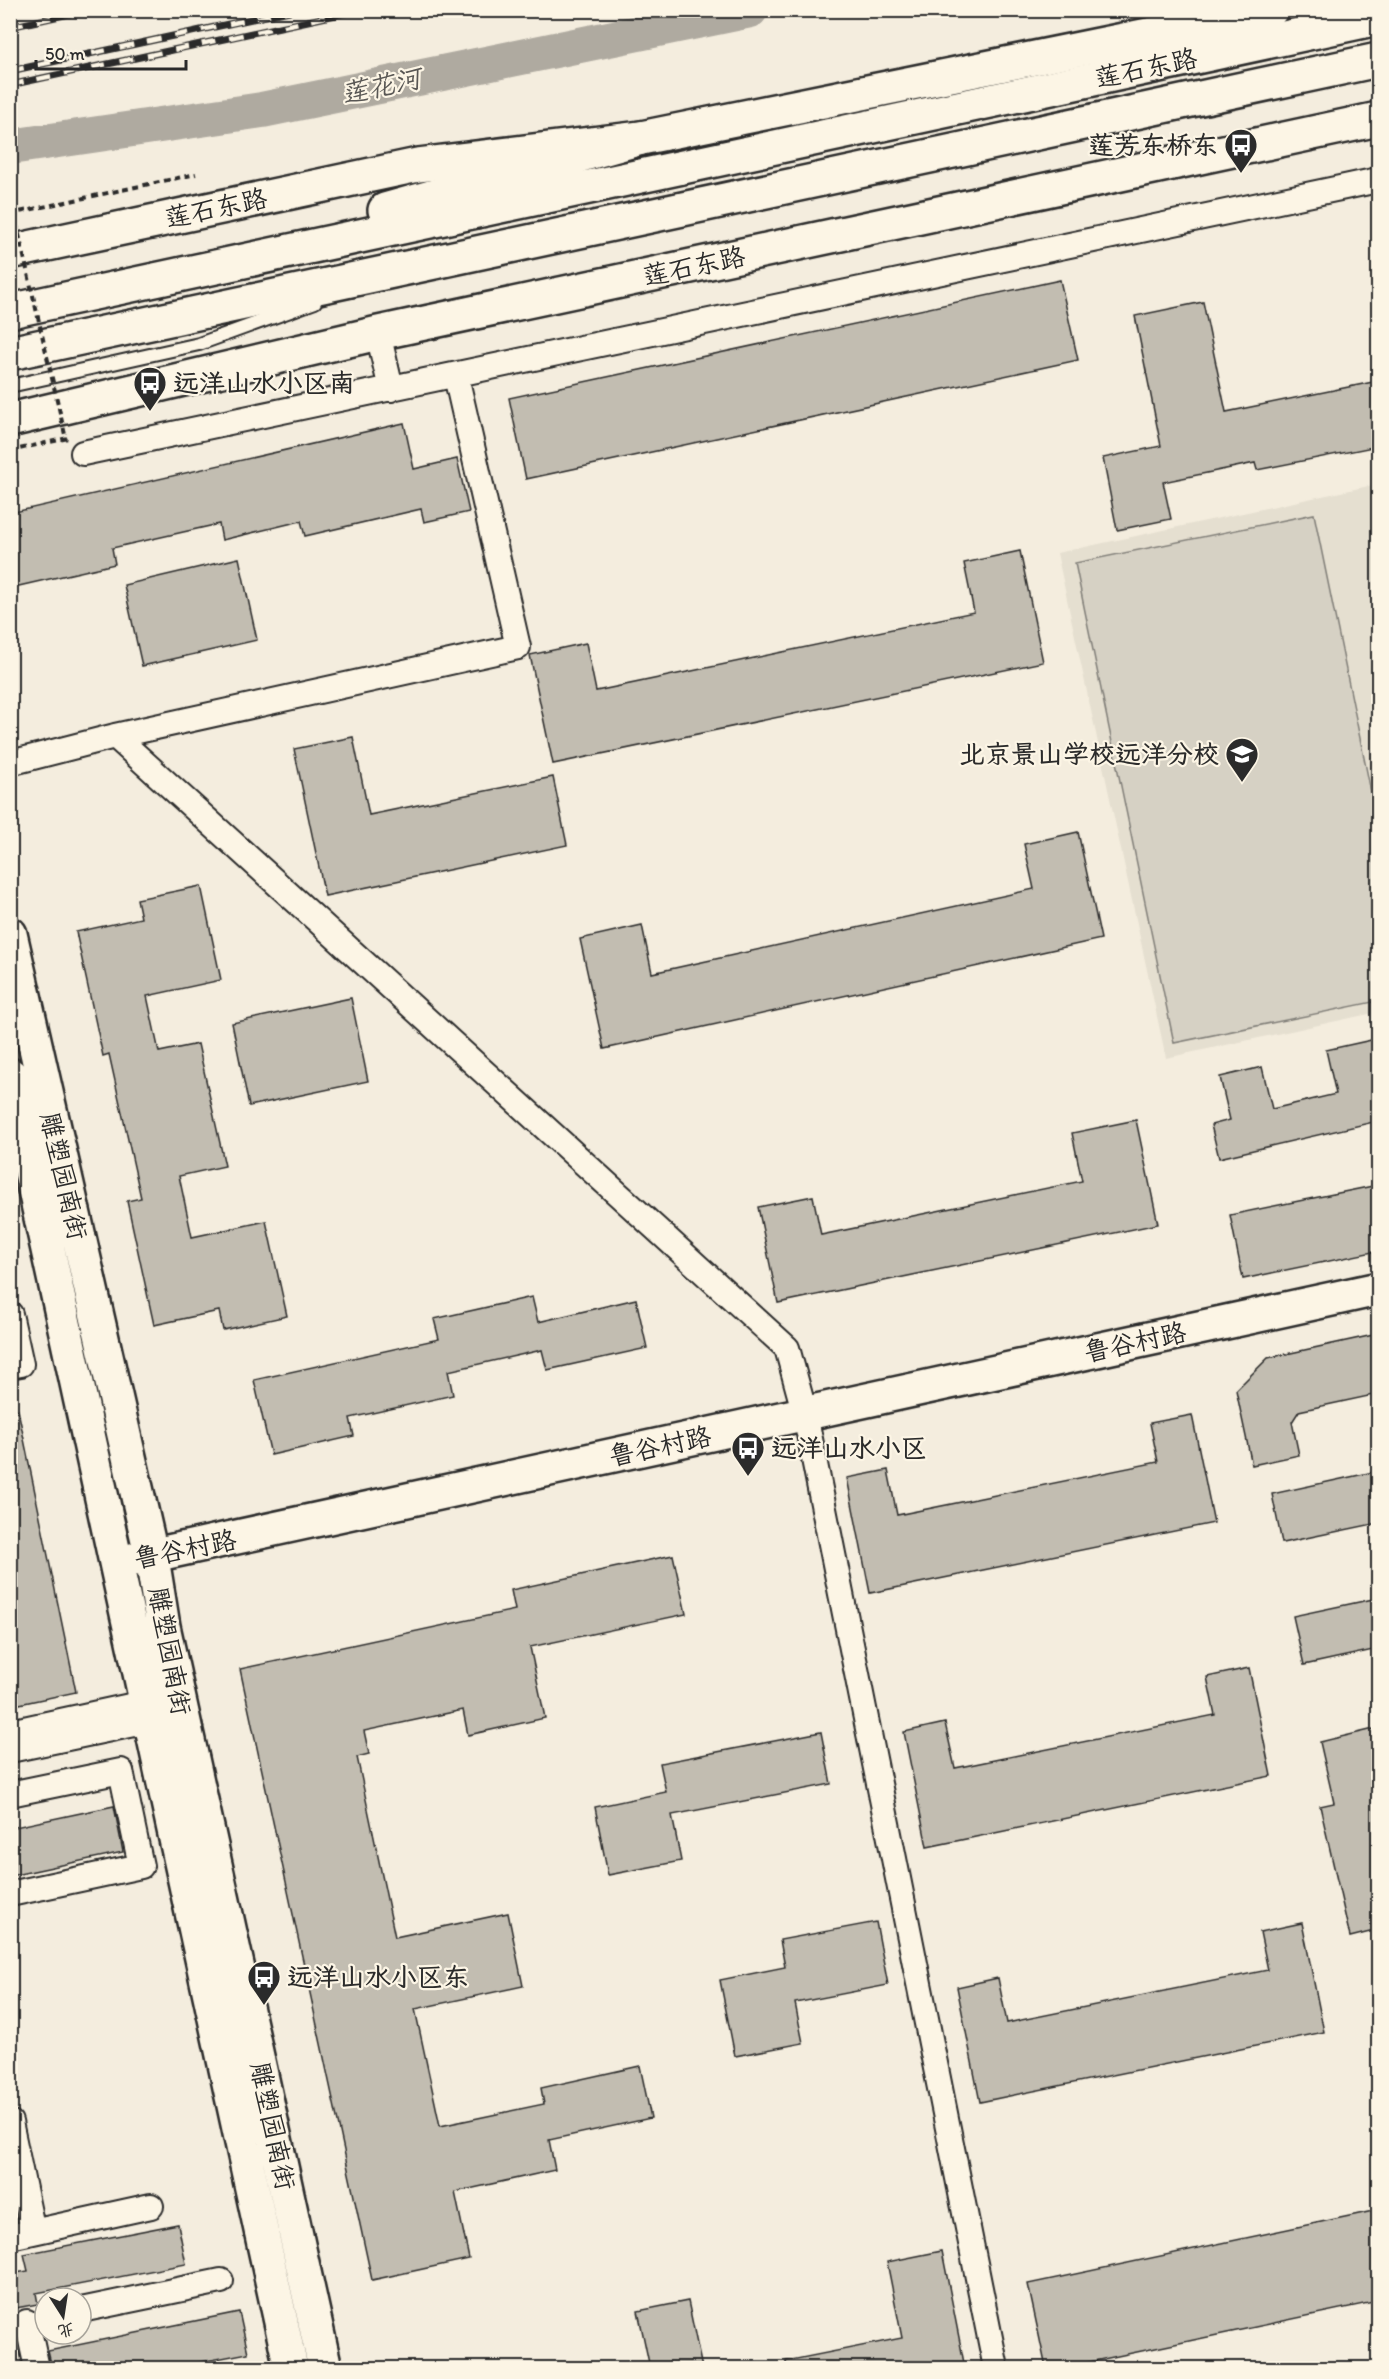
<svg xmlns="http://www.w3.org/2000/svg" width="1389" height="2379" viewBox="0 0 1389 2379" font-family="Itim,'LXGW WenKai TC',sans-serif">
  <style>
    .built { fill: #e5dfd0 }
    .green { fill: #d6d1c4; stroke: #807e78; stroke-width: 1.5 }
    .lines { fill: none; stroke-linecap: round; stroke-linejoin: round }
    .river { stroke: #afaaa0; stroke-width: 36 }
    .building { fill: #c2bdb1; stroke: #2b2b2b; stroke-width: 1.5 }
    .lane-casing { stroke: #2b2b2b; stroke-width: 16 }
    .street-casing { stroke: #2b2b2b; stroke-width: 28 }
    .secondary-casing { stroke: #2b2b2b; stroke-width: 38 }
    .highway-casing { stroke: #2b2b2b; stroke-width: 38 }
    .path { stroke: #2b2b2b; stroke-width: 4; stroke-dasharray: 6 4.5; stroke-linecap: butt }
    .lane { stroke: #fcf5e5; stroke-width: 12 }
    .street { stroke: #fcf5e5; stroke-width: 24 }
    .secondary { stroke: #fcf5e5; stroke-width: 33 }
    .highway { stroke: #fcf5e5; stroke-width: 33 }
    .rail-casing { stroke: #2b2b2b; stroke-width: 7 }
    .rail { stroke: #fcf5e5; stroke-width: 4.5; stroke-dasharray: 14; stroke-linecap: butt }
    .path-bridge { stroke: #2b2b2b; stroke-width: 4; stroke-dasharray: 6 4.5; stroke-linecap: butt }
    .labels { text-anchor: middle; stroke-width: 4.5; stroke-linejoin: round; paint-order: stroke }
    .street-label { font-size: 26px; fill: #2b2b2b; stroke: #fcf5e5 }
    .poi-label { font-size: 26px; font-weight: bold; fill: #2b2b2b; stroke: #fcf5e5; text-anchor: start }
    .water-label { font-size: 27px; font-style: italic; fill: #595754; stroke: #fcf5e5 }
  </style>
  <rect width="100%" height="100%" fill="#f4edde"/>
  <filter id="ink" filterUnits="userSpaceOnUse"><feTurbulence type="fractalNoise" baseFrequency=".0167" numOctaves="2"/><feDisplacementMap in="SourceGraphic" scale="12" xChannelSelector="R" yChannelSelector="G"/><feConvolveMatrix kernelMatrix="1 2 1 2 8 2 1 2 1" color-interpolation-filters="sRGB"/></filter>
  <g filter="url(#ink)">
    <path class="built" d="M 1378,484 L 1378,1012 L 1166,1058 L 1057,553 Z"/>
    <path class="green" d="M 1314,514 L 1378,826 L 1378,1001 L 1174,1043 L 1075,563 Z"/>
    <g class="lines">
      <path class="river" d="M 10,147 L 262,110 L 750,10"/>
    </g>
    <path class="building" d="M 1060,280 L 1078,360 L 526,479 L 509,398 Z
      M 1203,302 L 1226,412 L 1378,381 L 1378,446 L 1257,470 L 1255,463 L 1163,482 L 1171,519 L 1117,530 L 1103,458 L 1161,446 L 1135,316 Z
      M 404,423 L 414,469 L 457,459 L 469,512 L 424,522 L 421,509 L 305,536 L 301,521 L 222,540 L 219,524 L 112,548 L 115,564 L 10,588 L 10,513 Z
      M 1020,551 L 1043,662 L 553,764 L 530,655 L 586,643 L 596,691 L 974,612 L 964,563 Z
      M 239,558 L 257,640 L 142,666 L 124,585 Z
      M 353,737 L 369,815 L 553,777 L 567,845 L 325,896 L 294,749 Z
      M 1078,832 L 1101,939 L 604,1049 L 580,939 L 642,925 L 652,973 L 1034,889 L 1024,844 Z
      M 201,886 L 221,980 L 147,996 L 159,1052 L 198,1044 L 225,1166 L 179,1176 L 192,1237 L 266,1221 L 287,1316 L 223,1330 L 219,1311 L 154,1325 L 127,1201 L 141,1198 L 109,1054 L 103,1056 L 76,932 L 141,918 L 137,899 Z
      M 351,998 L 368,1081 L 249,1106 L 232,1023 Z
      M 1376,1039 L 1378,1050 L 1378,1121 L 1219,1158 L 1211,1125 L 1230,1120 L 1220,1077 L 1262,1067 L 1272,1109 L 1336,1094 L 1326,1050 Z
      M 1136,1120 L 1158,1224 L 778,1303 L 758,1207 L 813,1196 L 821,1235 L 1082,1181 L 1072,1133 Z
      M 1378,1185 L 1378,1251 L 1243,1279 L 1230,1215 Z
      M 532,1297 L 538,1322 L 636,1299 L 647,1348 L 547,1370 L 542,1350 L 448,1371 L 453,1395 L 350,1418 L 354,1436 L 271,1455 L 254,1380 L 439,1339 L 434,1319 Z
      M 1378,1334 L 1378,1394 L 1299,1411 L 1292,1422 L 1299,1455 L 1252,1465 L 1236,1390 L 1268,1358 Z
      M 18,1410 L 76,1692 L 10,1706 L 10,1411 Z
      M 1192,1415 L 1214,1523 L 870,1593 L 847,1478 L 888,1470 L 897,1515 L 1158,1462 L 1150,1423 Z
      M 1378,1471 L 1378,1523 L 1282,1543 L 1272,1494 Z
      M 673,1555 L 686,1614 L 530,1647 L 545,1718 L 468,1735 L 463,1710 L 364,1731 L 369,1754 L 357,1757 L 395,1937 L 508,1913 L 523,1986 L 415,2009 L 440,2126 L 544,2104 L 541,2088 L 640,2066 L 651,2118 L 549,2140 L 555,2170 L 455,2192 L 469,2259 L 372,2280 L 240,1669 L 515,1610 L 511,1590 Z
      M 1378,1598 L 1378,1649 L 1304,1665 L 1293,1616 Z
      M 1249,1668 L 1271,1776 L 927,1847 L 904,1732 L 945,1723 L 955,1768 L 1215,1715 L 1207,1677 Z
      M 1378,1728 L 1378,1930 L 1350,1937 L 1320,1806 L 1334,1803 L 1320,1742 Z
      M 821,1732 L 831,1784 L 672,1815 L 681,1861 L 608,1875 L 595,1807 L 666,1792 L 660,1763 Z
      M 114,1806 L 123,1852 L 10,1876 L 10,1828 Z
      M 876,1922 L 888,1985 L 795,2003 L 803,2043 L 735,2056 L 720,1980 L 785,1967 L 780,1940 Z
      M 1302,1923 L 1324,2032 L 980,2102 L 957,1987 L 998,1978 L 1007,2023 L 1268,1970 L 1260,1932 Z
      M 1378,2210 L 1378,2301 L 1061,2368 L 1046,2368 L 1028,2284 Z
      M 178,2224 L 186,2264 L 36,2293 L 38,2304 L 10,2309 L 10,2274 L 28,2271 L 24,2254 Z
      M 942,2251 L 965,2368 L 786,2368 L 786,2361 L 902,2338 L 887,2262 Z
      M 688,2301 L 702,2368 L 650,2368 L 638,2311 Z
      M 239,2312 L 248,2353 L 170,2368 L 52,2368 L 48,2351 Z"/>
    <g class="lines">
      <defs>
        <path id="lane" d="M 10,386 L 199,344 L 315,302"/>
        <path id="street" d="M 378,333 L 391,389
          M 83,453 L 1378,180
          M 115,736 L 787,1348 L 805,1414 L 996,2368
          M 10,763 L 115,736 L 518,647 L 456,376
          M 10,1314 L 21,1364 L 10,1366
          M 10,1732 L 144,1703
          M 10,1750 L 149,1721
          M 10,1794 L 121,1771 L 141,1866 L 10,1894
          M 10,2122 L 33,2232
          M 10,2237 L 151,2206
          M 81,2310 L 221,2281
          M 27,2322 L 37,2368"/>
        <path id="secondary" d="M 10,252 L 418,165 L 641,138 L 1271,10
          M 10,420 L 378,333 L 1378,119
          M 10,934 L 152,1558 L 163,1626 L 325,2368
          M 10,1075 L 291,2368
          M 131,1560 L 1378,1289"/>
        <path id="highway" d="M 385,210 L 641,138
          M 10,311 L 1378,18
          M 10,353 L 1378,60"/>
      </defs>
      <use href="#lane" class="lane-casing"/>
      <use href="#street" class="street-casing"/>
      <use href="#secondary" class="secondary-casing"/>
      <use href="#highway" class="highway-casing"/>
      <path class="path" d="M 10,214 L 196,174
        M 10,451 L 68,438
        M 1364,2368 L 1378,2365"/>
      <use href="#lane" class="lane"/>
      <use href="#street" class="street"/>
      <use href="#secondary" class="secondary"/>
      <use href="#highway" class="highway"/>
      <defs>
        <path id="rail" d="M 10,12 L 16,10
          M 10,27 L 87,10
          M 10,71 L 294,10
          M 10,85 L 359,10"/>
      </defs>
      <use href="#rail" class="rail-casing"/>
      <use href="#rail" class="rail"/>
      <path class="path-bridge" d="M 14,213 L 66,439"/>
    </g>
  </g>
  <defs>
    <symbol id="bus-pin" viewBox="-11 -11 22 30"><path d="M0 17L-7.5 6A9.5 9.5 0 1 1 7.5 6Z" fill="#2b2b2b" stroke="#fcf5e5"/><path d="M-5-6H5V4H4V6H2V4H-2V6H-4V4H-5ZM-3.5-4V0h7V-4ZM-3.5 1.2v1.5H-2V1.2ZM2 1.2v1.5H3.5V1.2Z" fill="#fff"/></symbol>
    <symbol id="school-pin" viewBox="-11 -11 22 30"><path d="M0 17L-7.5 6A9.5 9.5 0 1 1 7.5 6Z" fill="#2b2b2b" stroke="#fcf5e5"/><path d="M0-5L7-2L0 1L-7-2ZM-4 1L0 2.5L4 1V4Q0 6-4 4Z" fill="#fff"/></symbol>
  </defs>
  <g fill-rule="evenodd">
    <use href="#bus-pin" x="1222" y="126" width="38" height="52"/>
    <use href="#bus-pin" x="131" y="364" width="38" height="52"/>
    <use href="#school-pin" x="1223" y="735" width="38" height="52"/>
    <use href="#bus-pin" x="729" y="1429" width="38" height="52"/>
    <use href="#bus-pin" x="245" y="1958" width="38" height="52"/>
  </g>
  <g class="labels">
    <g class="street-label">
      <text transform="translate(1146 68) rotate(-12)" y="9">莲石东路</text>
      <text transform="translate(216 208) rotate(-12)" y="9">莲石东路</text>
      <text transform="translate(694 266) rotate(-12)" y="9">莲石东路</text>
      <text transform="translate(64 1176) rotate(77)" y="9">雕塑园南街</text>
      <text transform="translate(1135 1342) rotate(-12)" y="9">鲁谷村路</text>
      <text transform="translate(660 1446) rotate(-12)" y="9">鲁谷村路</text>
      <text transform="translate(185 1549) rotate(-11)" y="9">鲁谷村路</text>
      <text transform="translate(170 1651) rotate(79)" y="9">雕塑园南街</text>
      <text transform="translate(273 2126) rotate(78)" y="9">雕塑园南街</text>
    </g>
    <g class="poi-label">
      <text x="1218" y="154" text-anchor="end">莲芳东桥东</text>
      <text x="173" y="392">远洋山水小区南</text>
      <text x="1219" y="763" text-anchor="end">北京景山学校远洋分校</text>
      <text x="771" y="1457">远洋山水小区</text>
      <text x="287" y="1986">远洋山水小区东</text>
    </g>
    <g class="water-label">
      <text transform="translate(381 86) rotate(-12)" y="9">莲花河</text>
    </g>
  </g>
  <rect width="1389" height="2379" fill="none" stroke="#fcf5e5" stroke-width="36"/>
  <rect x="18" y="18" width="1353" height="2343" fill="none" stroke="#2b2b2b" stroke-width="2" filter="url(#ink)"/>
  <g transform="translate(63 2316) rotate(168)"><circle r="28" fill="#fcf5e5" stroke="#a8a49b" stroke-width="1.5"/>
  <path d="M0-4.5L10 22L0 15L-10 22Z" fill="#2b2b2b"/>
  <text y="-9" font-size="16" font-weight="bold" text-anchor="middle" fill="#2b2b2b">北</text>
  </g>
  <path d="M36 60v9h150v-9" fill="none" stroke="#2b2b2b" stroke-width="3"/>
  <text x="45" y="60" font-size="18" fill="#2b2b2b" stroke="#fcf5e5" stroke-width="4.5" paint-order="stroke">50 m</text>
</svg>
